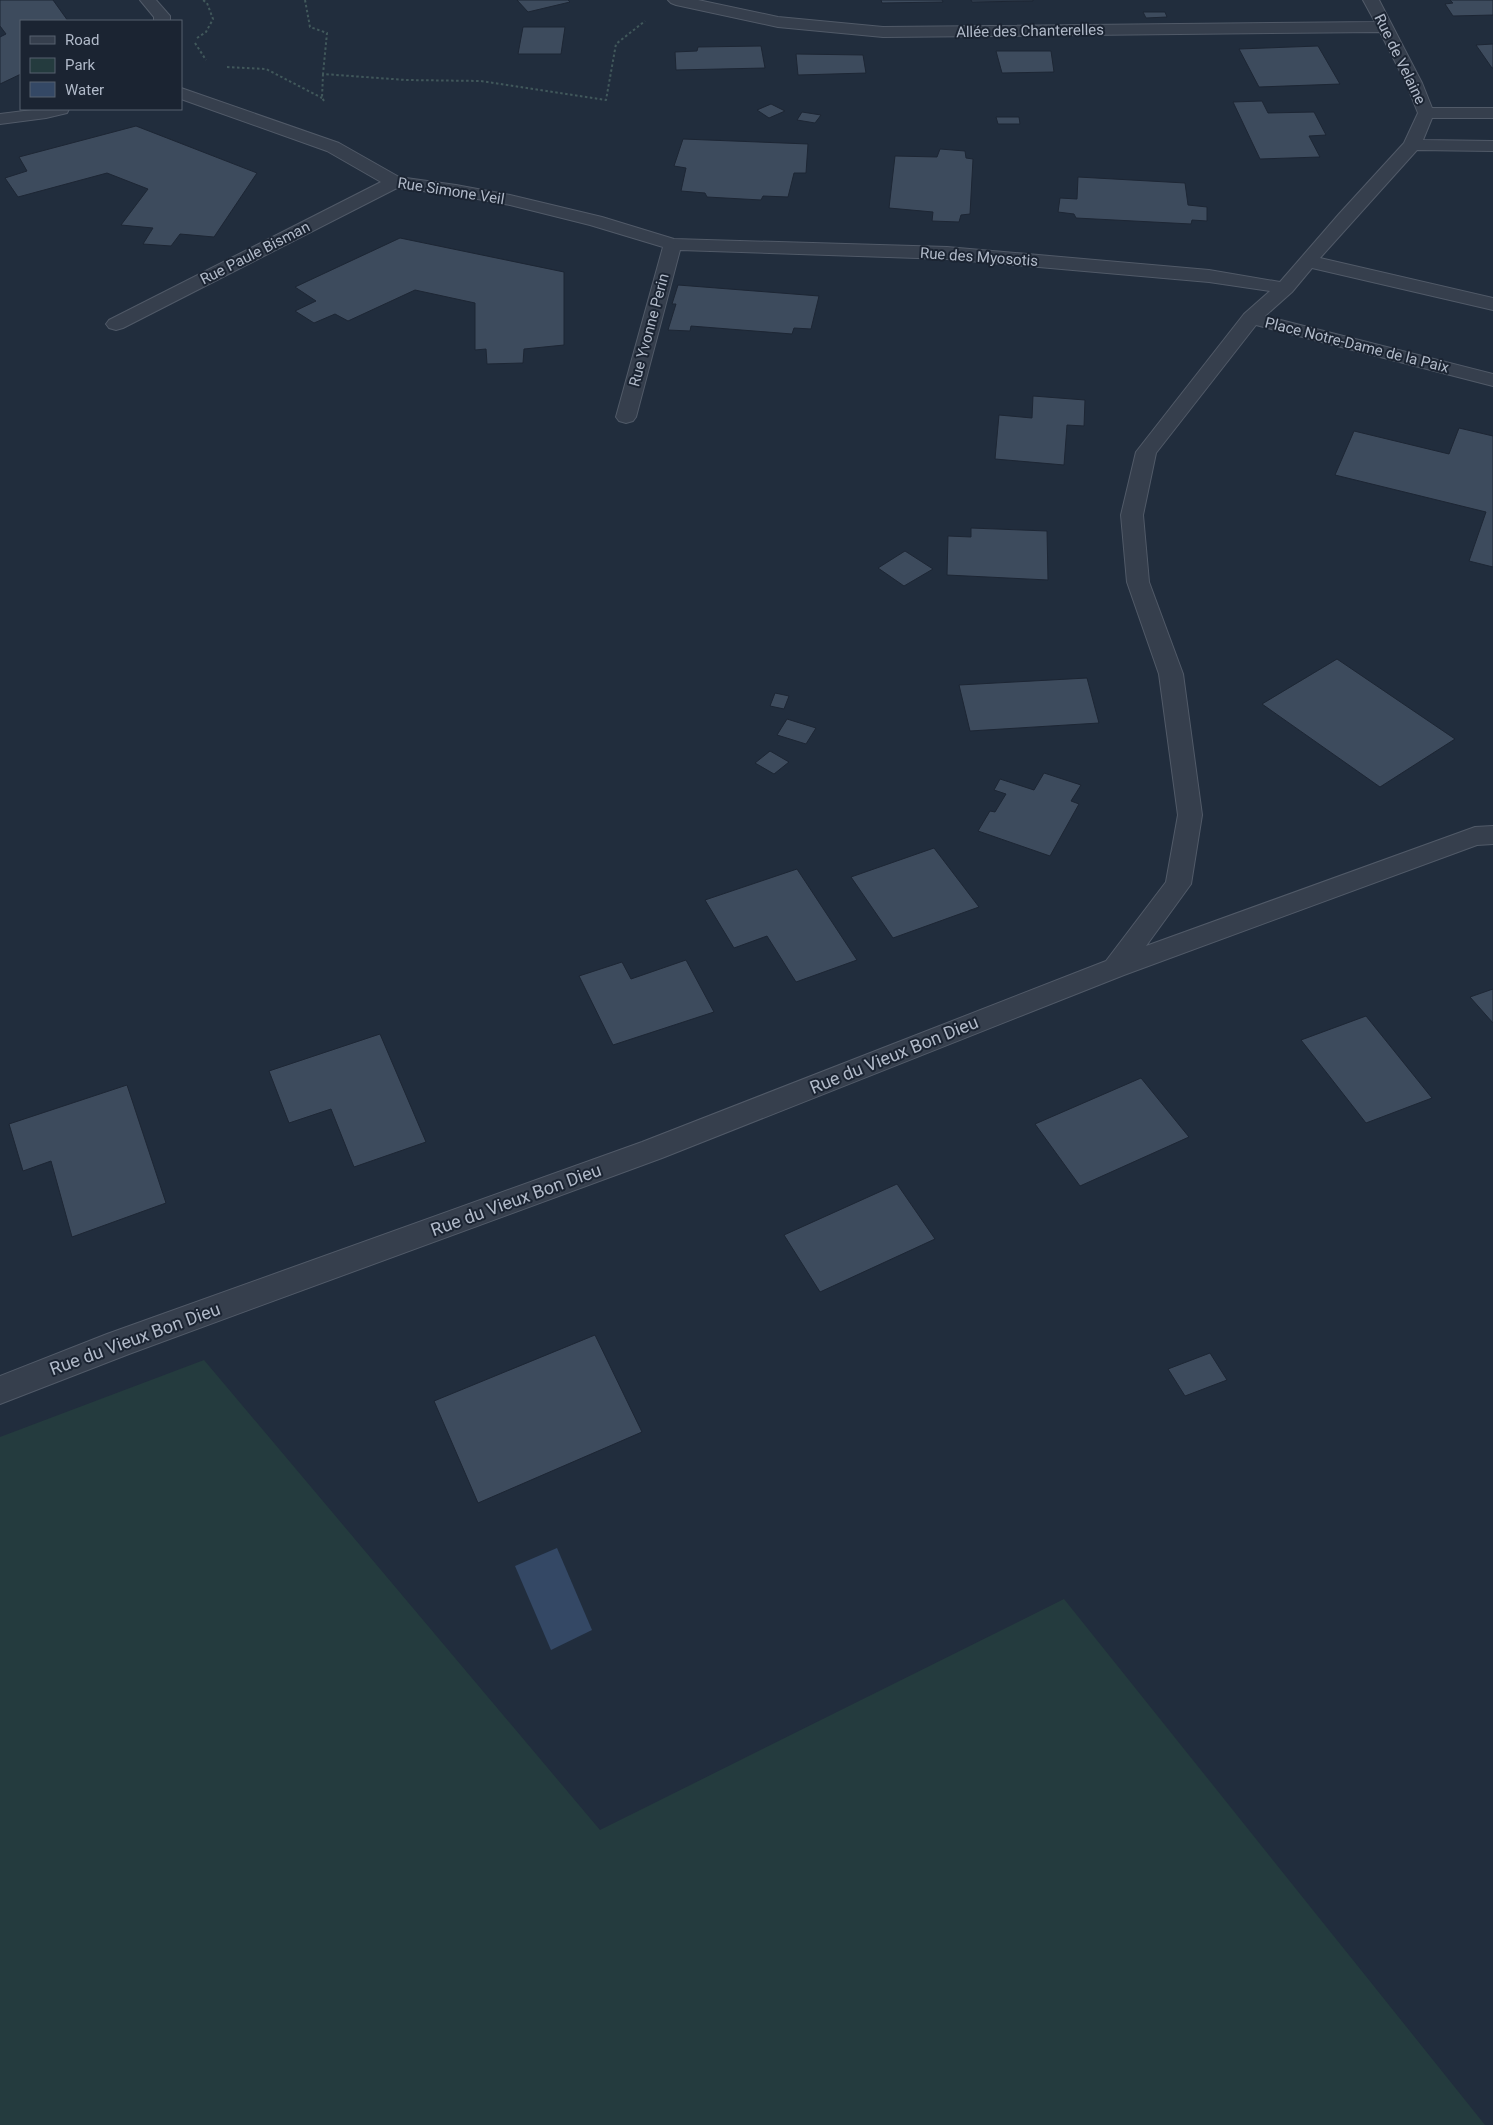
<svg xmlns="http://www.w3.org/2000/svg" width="1493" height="2125" viewBox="0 0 1493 2125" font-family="Roboto,sans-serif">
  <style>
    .green { fill: #243b3e }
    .water { fill: #344865 }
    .building { fill: #3d4b5d; stroke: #1d2634 }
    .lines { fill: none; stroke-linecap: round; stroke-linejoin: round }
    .street-casing { stroke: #515a68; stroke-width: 2 }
    .path { stroke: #41585b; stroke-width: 2; stroke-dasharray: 2.5 2.5; stroke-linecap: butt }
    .street { fill: #363f4d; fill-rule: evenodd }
    .labels { text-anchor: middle; stroke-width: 4; stroke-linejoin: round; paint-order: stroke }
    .far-street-label { font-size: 15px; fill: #b1bac9; stroke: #1b2432 }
    .street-label { font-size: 18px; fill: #b1bac9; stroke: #1b2432 }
  </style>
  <rect width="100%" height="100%" fill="#212d3d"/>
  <path class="green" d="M 204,1360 L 600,1830 L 1064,1599 L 1485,2125 L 0,2125 L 0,1437 Z"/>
  <path class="water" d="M 557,1548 L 592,1630 L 551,1650 L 515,1566 Z"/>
  <path class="building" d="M 0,0 L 53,0 L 68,21 L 21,21 L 21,74 L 0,84 L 0,37 L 6,34 L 0,26 Z
    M 517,0 L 568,0 L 570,2 L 528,12 Z
    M 881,0 L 942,0 L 943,2 L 882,3 Z
    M 971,0 L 1033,0 L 1033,1 L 972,2 Z
    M 1450,0 L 1493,0 L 1493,15 L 1453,16 L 1445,4 L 1453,3 Z
    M 1143,12 L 1165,12 L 1167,17 L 1146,18 Z
    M 523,27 L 565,27 L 561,54 L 518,54 Z
    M 1493,44 L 1493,68 L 1492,68 L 1476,45 Z
    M 761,46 L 765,68 L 676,70 L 675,52 L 697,51 L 698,47 Z
    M 1318,46 L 1340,84 L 1259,87 L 1239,49 Z
    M 996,51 L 1051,51 L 1054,72 L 1002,73 Z
    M 796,54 L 863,55 L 866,73 L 798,75 Z
    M 1262,101 L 1268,113 L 1314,112 L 1326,135 L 1309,136 L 1320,157 L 1260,159 L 1233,102 Z
    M 771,104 L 785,111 L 769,118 L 757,110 Z
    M 802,112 L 821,115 L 815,123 L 797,120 Z
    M 996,117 L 1019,117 L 1020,124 L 998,124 Z
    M 136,126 L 257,173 L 214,237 L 180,234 L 171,246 L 143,244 L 153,228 L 121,225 L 148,189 L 107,173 L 18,197 L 5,178 L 27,171 L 19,157 Z
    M 683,139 L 808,144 L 806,173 L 794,173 L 788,197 L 763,196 L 761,200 L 707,197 L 705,193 L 681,191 L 686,168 L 674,166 Z
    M 940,149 L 965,151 L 966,158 L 973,159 L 970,214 L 961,215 L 959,222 L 932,221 L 933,212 L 889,208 L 895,156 L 937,157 Z
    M 1078,177 L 1185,183 L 1188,205 L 1207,207 L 1207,221 L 1192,220 L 1191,224 L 1076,218 L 1074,214 L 1058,212 L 1060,198 L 1077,199 Z
    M 400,238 L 564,272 L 564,345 L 524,349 L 523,363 L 487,364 L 486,349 L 475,350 L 475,303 L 415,290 L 348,321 L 335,314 L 314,323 L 295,311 L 316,301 L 295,287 Z
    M 678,285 L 819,296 L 811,329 L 794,328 L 792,334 L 691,326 L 690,331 L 668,330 L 676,304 L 672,304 Z
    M 1033,396 L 1085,400 L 1084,426 L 1067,425 L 1064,465 L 995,459 L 999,415 L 1032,418 Z
    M 1459,428 L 1493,436 L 1493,567 L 1469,561 L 1486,512 L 1335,475 L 1354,431 L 1449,454 Z
    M 971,528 L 1047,531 L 1048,580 L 947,575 L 948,536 L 971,537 Z
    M 905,551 L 933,569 L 904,586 L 878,568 Z
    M 1337,659 L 1455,739 L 1380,787 L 1262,704 Z
    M 1087,678 L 1099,723 L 970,731 L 959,685 Z
    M 775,693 L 789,696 L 784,709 L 770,706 Z
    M 787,719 L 816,728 L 806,744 L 777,735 Z
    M 770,751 L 789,762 L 774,774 L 755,763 Z
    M 1044,773 L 1081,785 L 1071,801 L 1079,804 L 1050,856 L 978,831 L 990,811 L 995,812 L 1006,794 L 994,790 L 1000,779 L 1034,790 Z
    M 934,848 L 979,907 L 893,938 L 851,877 Z
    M 797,869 L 857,960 L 796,982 L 767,936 L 734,948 L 705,900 Z
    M 686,960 L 714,1012 L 613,1045 L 579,976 L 622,962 L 631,979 Z
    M 1493,989 L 1493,1023 L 1470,997 Z
    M 1366,1016 L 1432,1098 L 1366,1123 L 1301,1040 Z
    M 380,1034 L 426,1142 L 354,1167 L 331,1109 L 289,1123 L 269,1071 Z
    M 1141,1078 L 1189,1137 L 1080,1186 L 1035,1124 Z
    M 127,1085 L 166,1203 L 72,1237 L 51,1161 L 23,1171 L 9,1124 Z
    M 897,1184 L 935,1239 L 820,1292 L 784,1235 Z
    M 595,1335 L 642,1432 L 478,1503 L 434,1401 Z
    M 1210,1353 L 1227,1380 L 1185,1396 L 1168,1369 Z"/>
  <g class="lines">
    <defs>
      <path id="street" d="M 140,0 L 156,0 L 170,16 L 170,21 L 154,21 L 154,17 Z
        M 668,0 L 698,0 L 778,17 L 883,27 L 1375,22 L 1363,0 L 1379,0 L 1422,83 L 1432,108 L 1493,108 L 1493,118 L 1432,118 L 1423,140 L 1493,141 L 1493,151 L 1417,150 L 1320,258 L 1493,298 L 1493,310 L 1312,268 L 1292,292 L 1265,316 L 1493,374 L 1493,386 L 1256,325 L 1156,453 L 1143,515 L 1149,582 L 1183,674 L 1202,815 L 1191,884 L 1146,946 L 1475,827 L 1493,826 L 1493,844 L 1477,845 L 1124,975 L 662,1158 L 129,1354 L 0,1404 L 0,1376 L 107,1334 L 642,1142 L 1106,961 L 1166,882 L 1178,815 L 1159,674 L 1127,582 L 1121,515 L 1136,452 L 1244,314 L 1270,291 L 1209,282 L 947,259 L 680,250 L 636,417 L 633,421 L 626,423 L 619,421 L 616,417 L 663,247 L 590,225 L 510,205 L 456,195 L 397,188 L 123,328 L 116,330 L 109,328 L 106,324 L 109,320 L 381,182 L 327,151 L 181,99 L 181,88 L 339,143 L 399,177 L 456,185 L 510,195 L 602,217 L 674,239 L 947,247 L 1209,270 L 1280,282 L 1339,214 L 1404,143 L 1418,113 L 1406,83 L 1380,32 L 883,37 L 778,27 L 676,5 L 671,3 Z
        M 40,109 L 69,109 L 67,113 L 46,118 L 0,124 L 0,114 Z"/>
    </defs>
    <use href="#street" class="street-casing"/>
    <path class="path" d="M 305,0 L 310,27 L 327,33 L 323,74 L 406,80 L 481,81 L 606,100 L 616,44 L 645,21
      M 197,38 L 206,32 L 213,19 L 207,3 L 203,0
      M 195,43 L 206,60
      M 227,67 L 266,69 L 322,98
      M 323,74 L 322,98 L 325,102"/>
    <use href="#street" class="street"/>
  </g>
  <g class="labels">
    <g class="far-street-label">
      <text transform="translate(1030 31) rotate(-1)" y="5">Allée des Chanterelles</text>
      <text transform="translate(1400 59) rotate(64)" y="5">Rue de Velaine</text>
      <text transform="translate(451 191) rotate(9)" y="5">Rue Simone Veil</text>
      <text transform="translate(255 253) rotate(-27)" y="5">Rue Paule Bisman</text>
      <text transform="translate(979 257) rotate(4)" y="5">Rue des Myosotis</text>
      <text transform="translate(649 330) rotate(-75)" y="5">Rue Yvonne Perin</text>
      <text transform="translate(1357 345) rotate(14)" y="5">Place Notre-Dame de la Paix</text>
    </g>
    <g class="street-label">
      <text transform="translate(894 1055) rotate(-22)" y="6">Rue du Vieux Bon Dieu</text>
      <text transform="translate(516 1200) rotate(-20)" y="6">Rue du Vieux Bon Dieu</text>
      <text transform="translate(135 1339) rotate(-20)" y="6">Rue du Vieux Bon Dieu</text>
    </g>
  </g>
  <rect x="20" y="20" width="162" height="90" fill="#1b2432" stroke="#57606e"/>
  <rect x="30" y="36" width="25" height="8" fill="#363f4d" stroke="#57606e"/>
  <text x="65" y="45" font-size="15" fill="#b1bac9">Road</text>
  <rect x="30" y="58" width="25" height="15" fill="#243b3e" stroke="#57606e"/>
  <text x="65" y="70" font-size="15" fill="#b1bac9">Park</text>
  <rect x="30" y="82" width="25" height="15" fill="#344865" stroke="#57606e"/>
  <text x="65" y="95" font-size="15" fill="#b1bac9">Water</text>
</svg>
